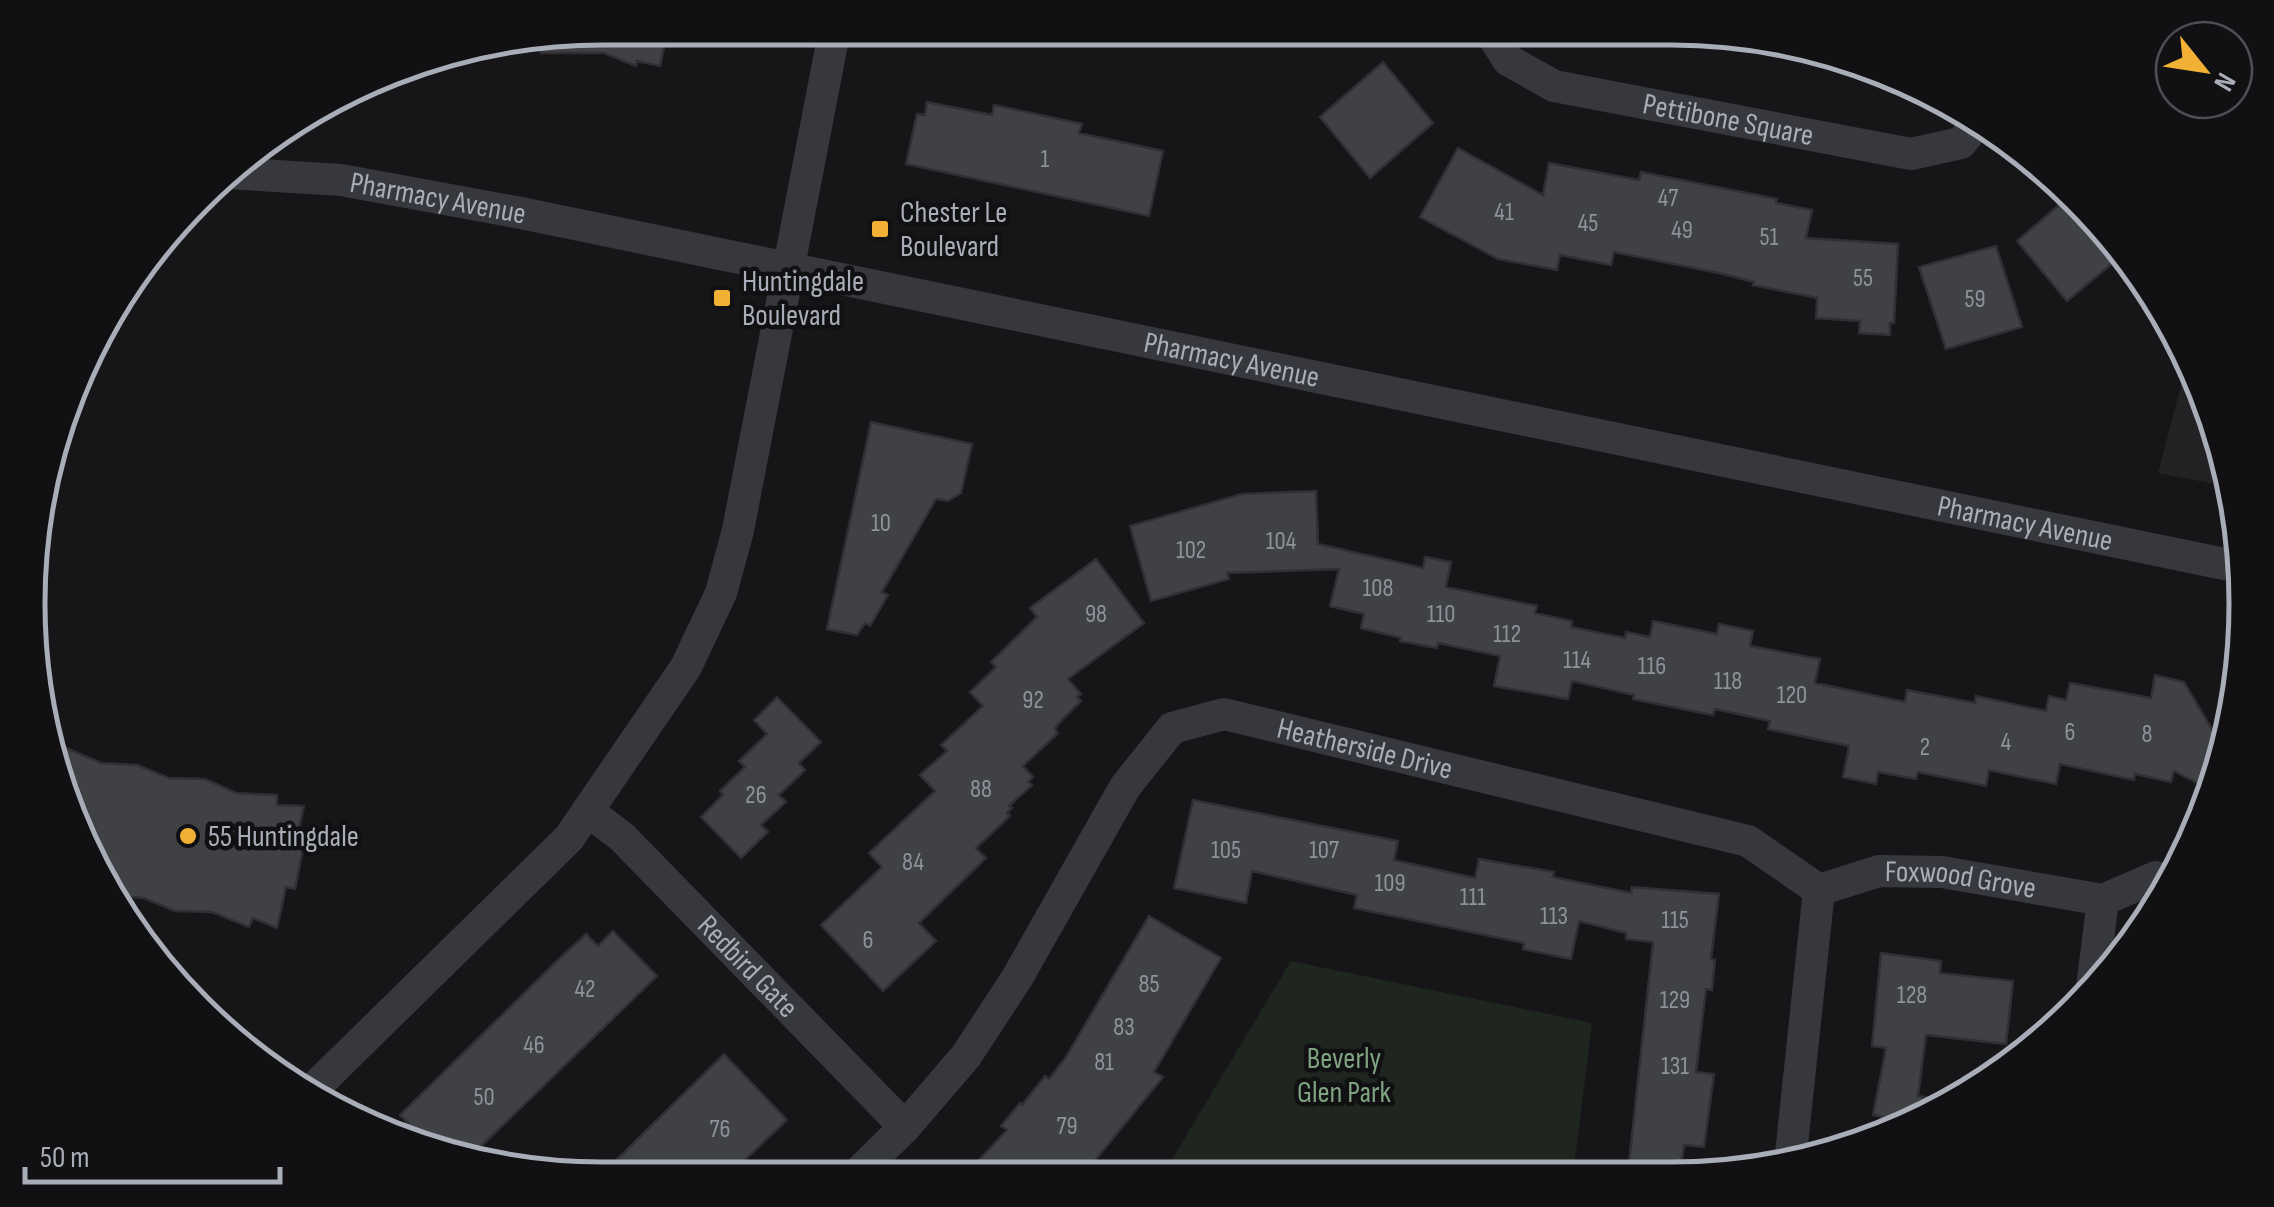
<svg xmlns="http://www.w3.org/2000/svg" width="2274" height="1207" viewBox="0 0 2274 1207" font-family="'Sofia Sans Condensed',sans-serif">
  <style>
    .built { fill: #222225 }
    .green { fill: #1e261f }
    .building { fill: #404145; stroke: #303034; stroke-width: 2.5 }
    .lines { fill: none; stroke-linecap: round; stroke-linejoin: round }
    .minor { stroke: #37383d; stroke-width: 32 }
    .poi-dot { fill: #f2b134; stroke: #111113; stroke-width: 4 }
    .labels { text-anchor: middle; stroke-width: 9; stroke-linejoin: round; paint-order: stroke }
    .number-label { font-size: 25px; fill: #8e929b }
    .street-label { font-size: 30px; fill: #a8adb8; stroke: #111113 }
    .poi-label { font-size: 30px; fill: #a8adb8; stroke: #111113; text-anchor: start }
    .park-label { font-size: 30px; fill: #7fa381; stroke: #111113 }
    .rim { fill: none; stroke: #a8adb8; stroke-width: 5 }
  </style>
  <rect width="100%" height="100%" fill="#161618"/>
  <path class="built" d="M 2185,370 L 2227,454 L 2229,487 L 2158,473 Z"/>
  <path class="green" d="M 1291,961 L 1592,1023 L 1573,1175 L 1162,1176 Z"/>
  <path class="building" d="M 604,28 L 668,28 L 660,66 L 637,61 L 636,66 L 604,53 L 541,53 L 540,38 Z
    M 1383,62 L 1433,123 L 1370,178 L 1320,117 Z
    M 927,102 L 992,115 L 994,105 L 1082,124 L 1079,133 L 1163,151 L 1149,216 L 906,164 L 917,114 L 925,115 Z
    M 1458,148 L 1543,195 L 1549,163 L 1639,180 L 1641,172 L 1777,199 L 1776,203 L 1812,210 L 1806,238 L 1898,244 L 1894,323 L 1890,323 L 1890,335 L 1859,333 L 1860,321 L 1816,318 L 1817,298 L 1753,285 L 1754,282 L 1719,273 L 1614,252 L 1611,265 L 1560,255 L 1557,270 L 1498,259 L 1420,217 Z
    M 2066,199 L 2126,252 L 2067,301 L 2017,241 Z
    M 1996,246 L 2022,327 L 1946,349 L 1919,267 Z
    M 871,422 L 972,444 L 961,493 L 948,501 L 936,499 L 882,592 L 888,595 L 870,626 L 865,623 L 857,635 L 827,629 Z
    M 1316,491 L 1318,544 L 1423,568 L 1425,557 L 1451,562 L 1446,587 L 1537,606 L 1535,613 L 1572,621 L 1571,627 L 1625,638 L 1626,632 L 1650,637 L 1653,621 L 1717,634 L 1719,624 L 1753,631 L 1750,646 L 1820,659 L 1815,683 L 1905,702 L 1907,690 L 1975,703 L 1976,696 L 2046,711 L 2049,696 L 2066,700 L 2070,683 L 2151,698 L 2155,675 L 2184,682 L 2220,743 L 2205,787 L 2174,771 L 2171,782 L 2135,774 L 2134,780 L 2060,764 L 2056,784 L 1989,770 L 1986,786 L 1918,772 L 1916,779 L 1878,772 L 1876,784 L 1843,777 L 1849,746 L 1768,729 L 1770,721 L 1715,709 L 1713,715 L 1633,699 L 1634,695 L 1572,681 L 1568,699 L 1494,686 L 1500,656 L 1438,643 L 1437,648 L 1400,641 L 1401,638 L 1361,628 L 1364,614 L 1330,606 L 1339,569 L 1227,573 L 1229,579 L 1151,601 L 1130,526 L 1242,494 Z
    M 1096,559 L 1144,623 L 1068,679 L 1081,694 L 1077,697 L 1081,701 L 1059,723 L 1055,729 L 1058,733 L 1023,766 L 1033,777 L 1028,782 L 1032,785 L 1009,806 L 1012,808 L 1007,813 L 1010,816 L 976,848 L 986,858 L 919,923 L 936,941 L 883,991 L 821,925 L 882,867 L 869,853 L 935,791 L 920,775 L 947,751 L 941,745 L 983,706 L 970,692 L 996,667 L 991,662 L 1037,617 L 1030,608 Z
    M 777,697 L 821,742 L 799,763 L 805,770 L 779,795 L 786,802 L 761,825 L 768,832 L 741,858 L 701,817 L 723,795 L 720,791 L 745,767 L 739,761 L 767,734 L 754,720 Z
    M 64,747 L 101,763 L 137,765 L 169,778 L 205,779 L 236,793 L 277,795 L 277,805 L 304,806 L 295,847 L 303,849 L 295,889 L 286,887 L 277,928 L 253,918 L 249,927 L 212,912 L 175,911 L 144,898 L 116,896 L 72,824 L 57,764 Z
    M 1193,800 L 1398,841 L 1394,860 L 1475,878 L 1479,859 L 1554,872 L 1553,877 L 1631,893 L 1632,887 L 1719,894 L 1711,959 L 1715,960 L 1712,990 L 1706,989 L 1696,1072 L 1714,1074 L 1704,1147 L 1684,1145 L 1680,1175 L 1628,1172 L 1653,942 L 1626,939 L 1626,933 L 1579,921 L 1571,959 L 1523,949 L 1524,943 L 1354,908 L 1357,895 L 1252,871 L 1246,903 L 1174,888 Z
    M 1149,916 L 1221,958 L 1154,1072 L 1163,1077 L 1093,1163 L 1091,1161 L 1077,1177 L 963,1177 L 1007,1130 L 1001,1126 L 1020,1103 L 1022,1105 L 1045,1076 L 1049,1079 L 1066,1057 Z
    M 613,931 L 657,976 L 472,1155 L 469,1151 L 459,1161 L 454,1160 L 395,1135 L 408,1123 L 400,1115 L 559,959 L 586,934 L 598,946 Z
    M 1881,953 L 1941,961 L 1940,973 L 2013,981 L 2006,1044 L 1926,1035 L 1918,1096 L 1953,1102 L 1890,1136 L 1893,1119 L 1873,1115 L 1886,1048 L 1872,1046 Z
    M 724,1054 L 787,1120 L 726,1178 L 598,1178 Z"/>
  <g class="lines">
    <g class="minor">
      <path id="s1" d="M 1488,28 L 1508,60 L 1554,86 L 1911,154 L 1961,143 L 1978,122"/>
      <path id="s2" d="M 228,173 L 341,180 L 521,213 L 2234,566"/>
      <path id="s3" d="M 589,812 L 622,837 L 905,1127"/>
      <path id="s4" d="M 1819,890 L 1879,871 L 1942,872 L 2103,900 L 2156,877 L 2173,882"/>
      <path d="M 2091,995 L 2103,900"/>
      <path d="M 307,1095 L 569,838 L 686,667 L 721,593 L 738,530 L 835,28"/>
      <path id="s5" d="M 854,1177 L 905,1127 L 966,1056 L 1017,978 L 1125,787 L 1172,728 L 1224,714 L 1748,841 L 1819,890 L 1790,1163"/>
    </g>
  </g>
  <g class="poi-dot">
    <rect x="870" y="219" width="20" height="20" rx="5"/>
    <rect x="712" y="288" width="20" height="20" rx="5"/>
    <circle cx="188" cy="836" r="10"/>
  </g>
  <g class="labels">
    <g class="number-label">
      <text x="1045" y="167">1</text>
      <text x="1668" y="206">47</text>
      <text x="1504" y="220">41</text>
      <text x="1588" y="231">45</text>
      <text x="1682" y="238">49</text>
      <text x="1769" y="245">51</text>
      <text x="1863" y="286">55</text>
      <text x="1975" y="307">59</text>
      <text x="881" y="531">10</text>
      <text x="1281" y="549">104</text>
      <text x="1191" y="558">102</text>
      <text x="1378" y="596">108</text>
      <text x="1096" y="622">98</text>
      <text x="1441" y="622">110</text>
      <text x="1507" y="642">112</text>
      <text x="1577" y="668">114</text>
      <text x="1652" y="674">116</text>
      <text x="1728" y="689">118</text>
      <text x="1792" y="703">120</text>
      <text x="1033" y="708">92</text>
      <text x="2070" y="740">6</text>
      <text x="2147" y="742">8</text>
      <text x="2006" y="750">4</text>
      <text x="1925" y="755">2</text>
      <text x="981" y="797">88</text>
      <text x="756" y="803">26</text>
      <text x="1226" y="858">105</text>
      <text x="1324" y="858">107</text>
      <text x="913" y="870">84</text>
      <text x="1390" y="891">109</text>
      <text x="1473" y="905">111</text>
      <text x="1554" y="924">113</text>
      <text x="1675" y="928">115</text>
      <text x="868" y="948">6</text>
      <text x="1149" y="992">85</text>
      <text x="585" y="997">42</text>
      <text x="1912" y="1003">128</text>
      <text x="1675" y="1008">129</text>
      <text x="1124" y="1035">83</text>
      <text x="534" y="1053">46</text>
      <text x="1104" y="1070">81</text>
      <text x="1675" y="1074">131</text>
      <text x="484" y="1105">50</text>
      <text x="1067" y="1134">79</text>
      <text x="720" y="1137">76</text>
    </g>
    <g class="street-label">
      <text dy="10" stroke="none"><textPath href="#s1" startOffset="268">Pettibone Square</textPath></text>
      <text dy="10" stroke="none"><textPath href="#s2" startOffset="212">Pharmacy Avenue</textPath></text>
      <text dy="10" stroke="none"><textPath href="#s2" startOffset="1022">Pharmacy Avenue</textPath></text>
      <text dy="10" stroke="none"><textPath href="#s2" startOffset="1832">Pharmacy Avenue</textPath></text>
      <text dy="10" stroke="none"><textPath href="#s5" startOffset="752">Heatherside Drive</textPath></text>
      <text dy="10" stroke="none"><textPath href="#s4" startOffset="145">Foxwood Grove</textPath></text>
      <text dy="10" stroke="none"><textPath href="#s3" startOffset="222">Redbird Gate</textPath></text>
    </g>
    <g class="poi-label">
      <text x="900" y="222">Chester Le<tspan x="900" dy="34">Boulevard</tspan></text>
      <text x="742" y="291">Huntingdale<tspan x="742" dy="34">Boulevard</tspan></text>
      <text x="208" y="846">55 Huntingdale</text>
    </g>
    <g class="park-label">
      <text x="1344" y="1068">Beverly<tspan x="1344" dy="34">Glen Park</tspan></text>
    </g>
  </g>
  <path d="M0 0H2274V1207H0ZM603 45H1671A558 558 0 0 1 2229 603V604A558 558 0 0 1 1671 1162H603A558 558 0 0 1 45 604V603A558 558 0 0 1 603 45Z" fill="#111113" fill-rule="evenodd"/>
  <path class="rim" d="M603 45H1671A558 558 0 0 1 2229 603V604A558 558 0 0 1 1671 1162H603A558 558 0 0 1 45 604V603A558 558 0 0 1 603 45Z"/>
  <g transform="translate(2204 70) rotate(120)"><circle r="48" fill="#111113" stroke="#4d4f55" stroke-width="2.5"/>
  <path d="M0-8L18 38L0 25L-18 38Z" fill="#f2b134"/>
  <text y="-15" font-size="28" font-weight="bold" text-anchor="middle" fill="#a8adb8">N</text>
  </g>
  <path d="M25 1167v15h255v-15" fill="none" stroke="#a8adb8" stroke-width="5"/>
  <text x="40" y="1167" font-size="30" fill="#a8adb8" stroke="#111113" stroke-width="8" paint-order="stroke">50 m</text>
</svg>
